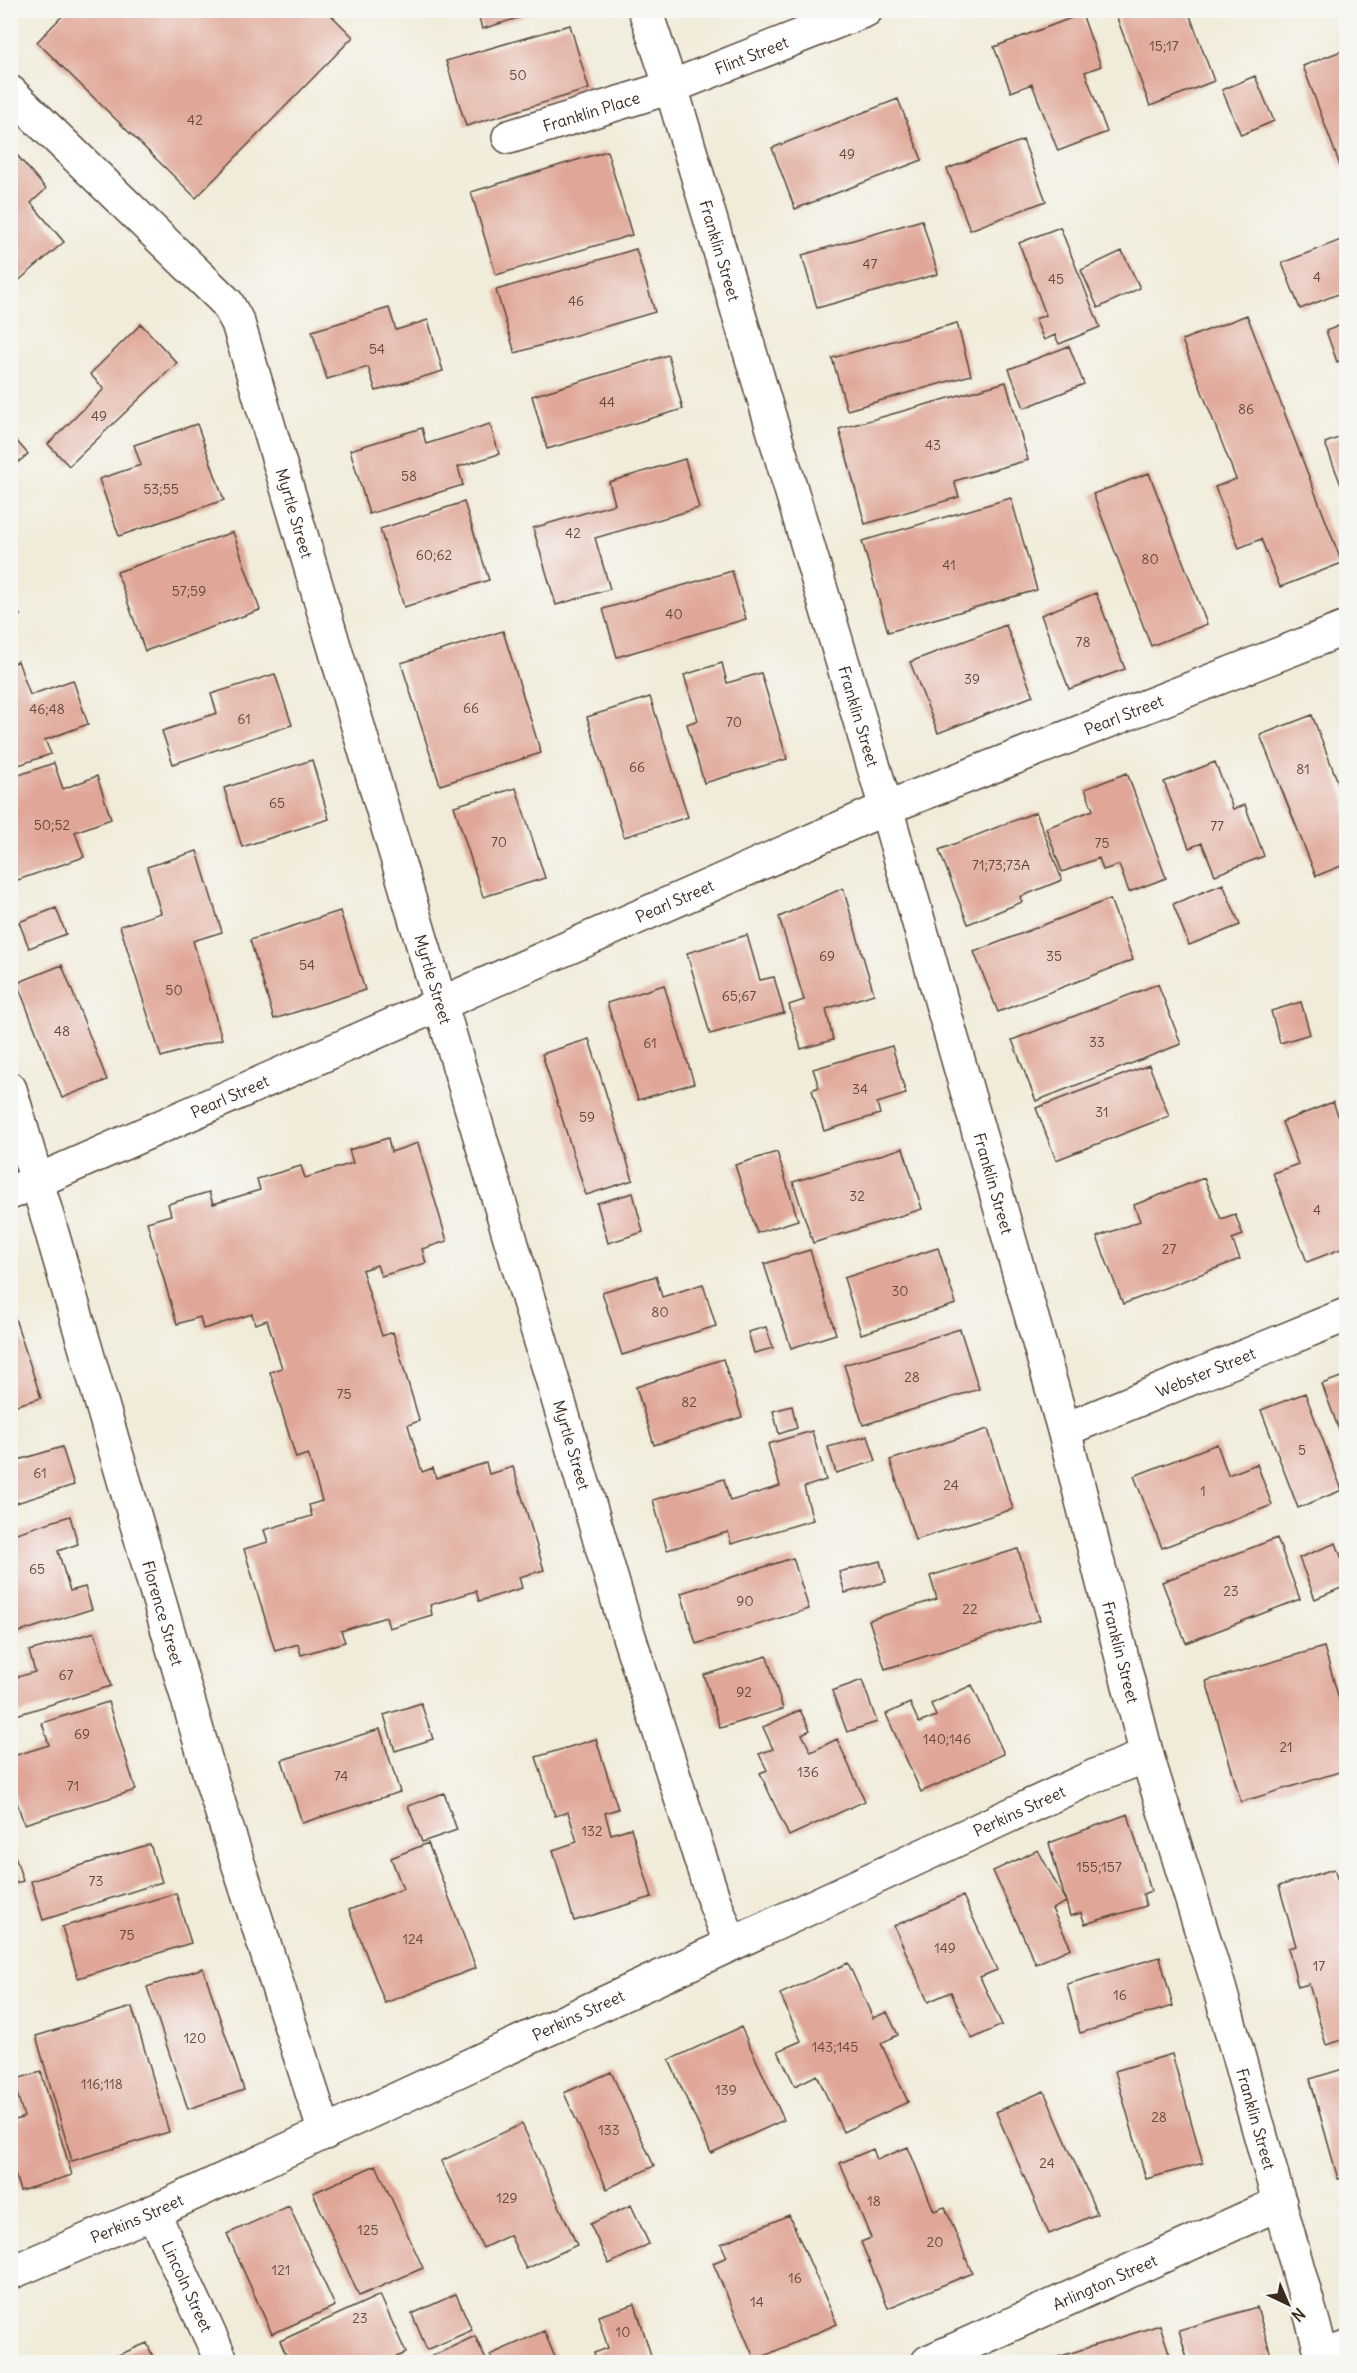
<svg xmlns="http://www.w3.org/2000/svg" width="1357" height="2373" viewBox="0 0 1357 2373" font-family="Delius,sans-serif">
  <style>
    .building { fill: #e0a799 }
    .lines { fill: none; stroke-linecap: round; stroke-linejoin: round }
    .lane-casing { stroke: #56473a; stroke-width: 24 }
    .street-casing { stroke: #56473a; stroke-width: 36 }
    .lane { stroke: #fff; stroke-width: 21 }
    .street { stroke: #fff; stroke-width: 33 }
    .labels { text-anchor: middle; stroke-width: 4.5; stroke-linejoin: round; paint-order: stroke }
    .number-label { font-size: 14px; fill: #64493d }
    .street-label { font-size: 16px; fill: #3b2a1e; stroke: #f6f6f2 }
  </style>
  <rect width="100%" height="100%" fill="#f6f6f2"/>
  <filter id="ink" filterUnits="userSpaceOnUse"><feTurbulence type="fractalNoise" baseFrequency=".0167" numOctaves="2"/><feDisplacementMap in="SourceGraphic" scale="12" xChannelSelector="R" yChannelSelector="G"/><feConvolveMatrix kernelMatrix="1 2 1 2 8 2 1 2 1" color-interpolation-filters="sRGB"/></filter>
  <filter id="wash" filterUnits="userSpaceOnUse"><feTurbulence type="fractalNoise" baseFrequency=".008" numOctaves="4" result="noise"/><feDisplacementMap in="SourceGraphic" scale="24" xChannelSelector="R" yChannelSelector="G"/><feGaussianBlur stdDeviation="1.35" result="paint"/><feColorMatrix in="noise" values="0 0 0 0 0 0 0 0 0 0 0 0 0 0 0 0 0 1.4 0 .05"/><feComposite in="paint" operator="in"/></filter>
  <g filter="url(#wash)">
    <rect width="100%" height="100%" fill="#f1ecda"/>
    <g id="blocks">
      <path class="building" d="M 68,10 L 326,10 L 353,37 L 196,198 L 37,42 Z
        M 477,10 L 541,10 L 541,11 L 482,29 Z
        M 1114,10 L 1188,10 L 1214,81 L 1150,106 Z
        M 1082,14 L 1101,66 L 1085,72 L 1107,132 L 1058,151 L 1032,84 L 1011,92 L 994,47 Z
        M 570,25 L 589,89 L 466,126 L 446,61 Z
        M 1346,49 L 1346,166 L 1341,168 L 1303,66 Z
        M 1255,76 L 1274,121 L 1241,135 L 1222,90 Z
        M 898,99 L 922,160 L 795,209 L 772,148 Z
        M 1023,140 L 1046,201 L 970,230 L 947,169 Z
        M 10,147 L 46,189 L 31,203 L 64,242 L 10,288 Z
        M 607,151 L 632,235 L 496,275 L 471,192 Z
        M 922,220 L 938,274 L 817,308 L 802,255 Z
        M 1060,227 L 1100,327 L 1059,344 L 1055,335 L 1044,340 L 1035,319 L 1046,315 L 1019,243 Z
        M 1346,238 L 1346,291 L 1300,309 L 1282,263 Z
        M 636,249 L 655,312 L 515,353 L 496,290 Z
        M 1122,251 L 1140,288 L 1098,308 L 1081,270 Z
        M 389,308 L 396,330 L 428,320 L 443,371 L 376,391 L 368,367 L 327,379 L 312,331 Z
        M 1247,315 L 1342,563 L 1280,587 L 1261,539 L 1239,548 L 1215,487 L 1236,479 L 1182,340 Z
        M 957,323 L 971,375 L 847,410 L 832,358 Z
        M 1346,323 L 1346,358 L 1337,362 L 1326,331 Z
        M 141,324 L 177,363 L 69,466 L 48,444 L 104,389 L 90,374 Z
        M 1069,346 L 1084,384 L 1024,408 L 1009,369 Z
        M 668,355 L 683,409 L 547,449 L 532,396 Z
        M 1006,382 L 1028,460 L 954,481 L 959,497 L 865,524 L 839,429 Z
        M 197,424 L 224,500 L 119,536 L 99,479 L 141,465 L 134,445 Z
        M 490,424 L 499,454 L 458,467 L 463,485 L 369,514 L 350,450 L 422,428 L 426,444 Z
        M 1346,435 L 1346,498 L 1325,443 Z
        M 14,438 L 28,454 L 10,469 L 10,441 Z
        M 685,459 L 699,508 L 595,538 L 610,589 L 556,605 L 533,528 L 615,504 L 609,482 Z
        M 1149,473 L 1207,624 L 1151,646 L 1093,494 Z
        M 1011,498 L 1037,590 L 888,632 L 862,541 Z
        M 464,502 L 489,580 L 404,607 L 380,529 Z
        M 233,532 L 260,610 L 145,651 L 117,572 Z
        M 732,571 L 746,619 L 617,657 L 603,609 Z
        M 1096,593 L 1125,669 L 1069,689 L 1041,615 Z
        M 10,602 L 20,615 L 10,621 Z
        M 1006,625 L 1033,696 L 938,733 L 910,662 Z
        M 503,631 L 541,753 L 440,785 L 401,663 Z
        M 18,661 L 30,695 L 73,680 L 88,724 L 45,740 L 51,754 L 10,768 L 10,664 Z
        M 722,663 L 727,683 L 761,673 L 787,759 L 704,783 L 687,724 L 698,720 L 684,675 Z
        M 275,674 L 292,725 L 173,764 L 162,731 L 217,713 L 211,694 Z
        M 650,697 L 688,817 L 624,837 L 587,717 Z
        M 1312,715 L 1346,803 L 1346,864 L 1316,876 L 1260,735 Z
        M 312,760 L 329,819 L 242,847 L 224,788 Z
        M 1215,762 L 1233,809 L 1245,805 L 1264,856 L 1215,875 L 1202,843 L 1189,848 L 1164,782 Z
        M 54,763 L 63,789 L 97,776 L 111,819 L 75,832 L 84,857 L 12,882 L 10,778 Z
        M 1127,773 L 1166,878 L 1129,892 L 1119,865 L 1103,870 L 1099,858 L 1062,872 L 1046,828 L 1093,810 L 1085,789 Z
        M 516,788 L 545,878 L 483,897 L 454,806 Z
        M 1036,812 L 1062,880 L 1020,897 L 1022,902 L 968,924 L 939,850 Z
        M 197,851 L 222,932 L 193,941 L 222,1039 L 161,1057 L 120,926 L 161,913 L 147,867 Z
        M 1223,884 L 1240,925 L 1189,945 L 1173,904 Z
        M 843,888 L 874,994 L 826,1009 L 833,1040 L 801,1049 L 789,1005 L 804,1000 L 779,917 Z
        M 1110,899 L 1133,960 L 998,1012 L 974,952 Z
        M 56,908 L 66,934 L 29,948 L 19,922 Z
        M 340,911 L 365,990 L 274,1019 L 250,940 Z
        M 747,935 L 760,980 L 774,977 L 784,1013 L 710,1034 L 687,953 Z
        M 62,965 L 107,1080 L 62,1098 L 17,983 Z
        M 1158,984 L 1181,1044 L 1036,1101 L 1012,1040 Z
        M 664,985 L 694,1083 L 638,1100 L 607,1003 Z
        M 1301,1002 L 1310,1034 L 1280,1043 L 1271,1011 Z
        M 589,1039 L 633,1180 L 586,1195 L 542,1054 Z
        M 892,1046 L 906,1094 L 877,1103 L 880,1114 L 824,1131 L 812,1090 L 819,1087 L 813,1069 Z
        M 1149,1065 L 1169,1116 L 1056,1160 L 1036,1108 Z
        M 1333,1102 L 1346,1137 L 1346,1247 L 1307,1262 L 1273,1173 L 1298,1164 L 1282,1122 Z
        M 388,1138 L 391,1152 L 418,1143 L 447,1241 L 422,1249 L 426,1263 L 381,1276 L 377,1265 L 362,1270 L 382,1336 L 393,1332 L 418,1416 L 419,1421 L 408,1425 L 422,1472 L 433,1468 L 436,1478 L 486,1463 L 489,1474 L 513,1467 L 544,1570 L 519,1577 L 522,1588 L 479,1601 L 476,1591 L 430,1605 L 432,1615 L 389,1628 L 386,1617 L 341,1631 L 345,1642 L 301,1655 L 298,1644 L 275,1651 L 244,1549 L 268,1542 L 264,1530 L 312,1516 L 309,1505 L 322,1501 L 308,1454 L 296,1458 L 270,1372 L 282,1368 L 267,1320 L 255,1324 L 252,1314 L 203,1329 L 200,1317 L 177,1324 L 147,1222 L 171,1215 L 168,1204 L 209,1192 L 213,1204 L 260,1190 L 257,1179 L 301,1166 L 305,1178 L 353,1163 L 349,1150 Z
        M 903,1148 L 922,1209 L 813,1243 L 793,1182 Z
        M 777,1152 L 798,1220 L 757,1233 L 735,1165 Z
        M 1204,1178 L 1221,1219 L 1235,1214 L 1243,1235 L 1232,1239 L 1240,1259 L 1123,1304 L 1097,1237 L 1140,1221 L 1134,1205 Z
        M 633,1193 L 643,1232 L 608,1243 L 597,1203 Z
        M 938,1248 L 956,1304 L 861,1334 L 844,1278 Z
        M 810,1250 L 836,1334 L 791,1348 L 764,1264 Z
        M 656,1276 L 662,1297 L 703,1284 L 716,1326 L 622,1355 L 602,1292 Z
        M 10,1303 L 41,1398 L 10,1407 Z
        M 766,1327 L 773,1348 L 754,1353 L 748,1332 Z
        M 960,1329 L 979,1389 L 863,1425 L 844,1365 Z
        M 723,1359 L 742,1417 L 654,1445 L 636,1387 Z
        M 1346,1375 L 1346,1449 L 1322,1384 Z
        M 1305,1393 L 1342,1490 L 1298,1508 L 1261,1410 Z
        M 792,1406 L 797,1428 L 779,1434 L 773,1411 Z
        M 988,1429 L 1013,1509 L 915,1540 L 890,1460 Z
        M 812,1431 L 826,1480 L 804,1487 L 813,1520 L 731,1544 L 728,1532 L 667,1550 L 653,1500 L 724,1479 L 730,1501 L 780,1486 L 768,1444 Z
        M 868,1436 L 876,1461 L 836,1473 L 828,1447 Z
        M 1217,1444 L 1228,1475 L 1257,1464 L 1272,1505 L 1162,1548 L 1134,1476 Z
        M 62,1447 L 74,1485 L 10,1505 L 10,1448 L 15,1461 Z
        M 70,1516 L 78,1544 L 58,1551 L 70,1591 L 85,1587 L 92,1609 L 10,1635 L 10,1535 Z
        M 1277,1538 L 1300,1599 L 1186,1643 L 1162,1582 Z
        M 1336,1543 L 1346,1570 L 1346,1586 L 1315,1599 L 1299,1558 Z
        M 1018,1549 L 1040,1620 L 885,1669 L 869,1620 L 937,1599 L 930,1576 Z
        M 793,1558 L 809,1609 L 696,1644 L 681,1593 Z
        M 880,1561 L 886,1582 L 845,1593 L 839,1572 Z
        M 95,1632 L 111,1686 L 10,1717 L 10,1679 L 35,1672 L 29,1651 Z
        M 1324,1647 L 1346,1723 L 1346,1770 L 1241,1802 L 1206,1681 Z
        M 767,1656 L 783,1709 L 720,1728 L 704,1675 Z
        M 862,1680 L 877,1722 L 847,1732 L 832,1691 Z
        M 972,1685 L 1004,1754 L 921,1792 L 886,1714 L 910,1703 L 919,1723 L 936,1716 L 931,1704 Z
        M 108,1702 L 136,1790 L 24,1824 L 10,1781 L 10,1757 L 49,1745 L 42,1723 Z
        M 421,1703 L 433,1739 L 395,1751 L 384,1715 Z
        M 800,1710 L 810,1730 L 802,1734 L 811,1752 L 837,1739 L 865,1801 L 789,1836 L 760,1773 L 767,1770 L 759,1754 L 773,1749 L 763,1727 Z
        M 380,1729 L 400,1792 L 302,1823 L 282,1760 Z
        M 596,1739 L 618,1809 L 605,1813 L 611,1834 L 631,1828 L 652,1897 L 574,1921 L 553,1850 L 577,1842 L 568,1812 L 555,1816 L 536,1757 Z
        M 444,1793 L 457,1830 L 422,1842 L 408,1806 Z
        M 1128,1814 L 1151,1891 L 1143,1894 L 1146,1906 L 1085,1924 L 1081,1913 L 1070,1916 L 1049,1843 Z
        M 10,1840 L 23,1881 L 10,1885 Z
        M 428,1843 L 476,1968 L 385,2003 L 349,1910 L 403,1889 L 391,1858 Z
        M 150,1844 L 162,1882 L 43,1920 L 31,1881 Z
        M 1038,1850 L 1066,1902 L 1052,1909 L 1071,1948 L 1036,1964 L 993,1871 Z
        M 1334,1869 L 1338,1881 L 1346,1878 L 1346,2039 L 1326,2045 L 1309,1984 L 1298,1987 L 1288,1948 L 1296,1946 L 1279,1886 Z
        M 176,1893 L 191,1943 L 78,1978 L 62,1927 Z
        M 963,1896 L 997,1970 L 980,1977 L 1002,2025 L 972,2039 L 951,1992 L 928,2002 L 894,1926 Z
        M 1160,1957 L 1173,2006 L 1080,2033 L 1067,1984 Z
        M 848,1963 L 873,2018 L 887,2012 L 898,2035 L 881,2043 L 908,2102 L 843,2132 L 817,2075 L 795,2086 L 778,2051 L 801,2041 L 780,1994 Z
        M 203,1968 L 244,2090 L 188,2109 L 147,1987 Z
        M 132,2007 L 169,2132 L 72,2161 L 36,2036 Z
        M 741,2027 L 784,2120 L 711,2153 L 669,2060 Z
        M 1172,2054 L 1203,2163 L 1146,2179 L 1115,2071 Z
        M 1346,2068 L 1346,2177 L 1338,2179 L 1310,2079 Z
        M 41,2072 L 72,2175 L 20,2191 L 10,2158 L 10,2122 L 24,2117 L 13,2080 Z
        M 611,2072 L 654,2166 L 607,2189 L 564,2093 Z
        M 1044,2091 L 1097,2214 L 1049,2234 L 996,2112 Z
        M 522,2124 L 577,2245 L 526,2269 L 510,2235 L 483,2248 L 441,2161 Z
        M 908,2147 L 934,2211 L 945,2207 L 972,2273 L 888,2308 L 861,2242 L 871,2238 L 840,2163 L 873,2149 L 877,2160 Z
        M 376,2165 L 423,2268 L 359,2296 L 313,2193 Z
        M 631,2205 L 649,2244 L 609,2264 L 590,2224 Z
        M 289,2206 L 335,2306 L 272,2334 L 227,2234 Z
        M 789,2215 L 837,2324 L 755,2360 L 713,2263 L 727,2257 L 721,2244 Z
        M 456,2294 L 472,2330 L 427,2350 L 412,2314 Z
        M 380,2295 L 406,2353 L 385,2362 L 289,2362 L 280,2341 Z
        M 635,2304 L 653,2362 L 597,2362 L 594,2353 L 608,2348 L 598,2316 Z
        M 1257,2307 L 1273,2362 L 1188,2362 L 1179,2330 Z
        M 1160,2325 L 1172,2362 L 1042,2362 Z
        M 544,2331 L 557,2362 L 493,2362 L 490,2355 Z
        M 475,2336 L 487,2362 L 428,2362 L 426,2359 Z
        M 147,2343 L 155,2362 L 102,2362 Z"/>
    </g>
  </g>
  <g filter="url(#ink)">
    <use href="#blocks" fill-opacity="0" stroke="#56473a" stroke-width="1.5"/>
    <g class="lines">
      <defs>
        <path id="lane" d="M 1320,2350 L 1346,2342"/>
        <g id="street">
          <path id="s1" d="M 645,10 L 671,87 L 886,808 L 1064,1430 L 1147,1756 L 1219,1987 L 1324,2362"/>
          <path id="s2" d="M 10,92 L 227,303 L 238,323 L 624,1621 L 714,1901 L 731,1944"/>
          <path id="s3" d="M 509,137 L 671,87 L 866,10"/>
          <path id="s4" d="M 10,1089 L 212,1782 L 325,2133"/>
          <path id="s5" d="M 10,1193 L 886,808 L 1346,628"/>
          <path id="s6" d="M 1064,1430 L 1346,1315"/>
          <path id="s7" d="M 153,2212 L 222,2362"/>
          <path id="s8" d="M 10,2273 L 153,2212 L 1099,1774 L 1147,1756"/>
          <path id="s9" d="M 928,2362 L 1280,2203"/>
        </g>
      </defs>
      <use href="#lane" class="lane-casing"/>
      <use href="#street" class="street-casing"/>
      <use href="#lane" class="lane"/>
      <use href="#street" class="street"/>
    </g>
  </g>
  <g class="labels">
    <g class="number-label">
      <text x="1164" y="51">15;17</text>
      <text x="518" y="80">50</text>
      <text x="195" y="125">42</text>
      <text x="847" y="159">49</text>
      <text x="870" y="269">47</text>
      <text x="1317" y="282">4</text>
      <text x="1056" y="284">45</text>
      <text x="576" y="306">46</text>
      <text x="377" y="354">54</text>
      <text x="607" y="407">44</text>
      <text x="1246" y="414">86</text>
      <text x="99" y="421">49</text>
      <text x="933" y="450">43</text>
      <text x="409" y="481">58</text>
      <text x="161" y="494">53;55</text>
      <text x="573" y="538">42</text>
      <text x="434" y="560">60;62</text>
      <text x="1150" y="564">80</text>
      <text x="949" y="570">41</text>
      <text x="189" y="596">57;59</text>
      <text x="674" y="619">40</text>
      <text x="1083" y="647">78</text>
      <text x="972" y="684">39</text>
      <text x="471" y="713">66</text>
      <text x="47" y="714">46;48</text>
      <text x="244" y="724">61</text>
      <text x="734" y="727">70</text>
      <text x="637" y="772">66</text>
      <text x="1303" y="774">81</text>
      <text x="277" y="808">65</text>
      <text x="52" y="830">50;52</text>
      <text x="1217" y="831">77</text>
      <text x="499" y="847">70</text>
      <text x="1102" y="848">75</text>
      <text x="1001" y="870">71;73;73A</text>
      <text x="827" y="961">69</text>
      <text x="1054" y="961">35</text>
      <text x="307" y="970">54</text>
      <text x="174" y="995">50</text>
      <text x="739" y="1001">65;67</text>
      <text x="62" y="1036">48</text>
      <text x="1097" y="1047">33</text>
      <text x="650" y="1048">61</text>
      <text x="860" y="1094">34</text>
      <text x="1102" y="1117">31</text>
      <text x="587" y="1122">59</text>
      <text x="857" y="1201">32</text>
      <text x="1317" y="1215">4</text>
      <text x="1169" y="1254">27</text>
      <text x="900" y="1296">30</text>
      <text x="660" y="1317">80</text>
      <text x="912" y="1382">28</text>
      <text x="344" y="1399">75</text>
      <text x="689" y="1407">82</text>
      <text x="1302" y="1455">5</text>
      <text x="40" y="1478">61</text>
      <text x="951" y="1490">24</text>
      <text x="1203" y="1496">1</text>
      <text x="37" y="1574">65</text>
      <text x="1231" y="1596">23</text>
      <text x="745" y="1606">90</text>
      <text x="970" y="1614">22</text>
      <text x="66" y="1680">67</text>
      <text x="744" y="1697">92</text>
      <text x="82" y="1739">69</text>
      <text x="947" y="1744">140;146</text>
      <text x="1286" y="1752">21</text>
      <text x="808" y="1777">136</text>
      <text x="341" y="1781">74</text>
      <text x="73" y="1791">71</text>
      <text x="592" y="1836">132</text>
      <text x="1099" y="1872">155;157</text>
      <text x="96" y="1886">73</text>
      <text x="127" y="1940">75</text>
      <text x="413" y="1944">124</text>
      <text x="945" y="1953">149</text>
      <text x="1319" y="1971">17</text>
      <text x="1120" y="2000">16</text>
      <text x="195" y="2043">120</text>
      <text x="835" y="2052">143;145</text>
      <text x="102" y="2089">116;118</text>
      <text x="726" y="2095">139</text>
      <text x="1159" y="2122">28</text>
      <text x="609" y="2135">133</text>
      <text x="1047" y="2168">24</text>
      <text x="507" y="2203">129</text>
      <text x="874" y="2206">18</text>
      <text x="368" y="2235">125</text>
      <text x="935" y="2247">20</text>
      <text x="281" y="2275">121</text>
      <text x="795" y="2283">16</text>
      <text x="757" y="2307">14</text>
      <text x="360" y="2323">23</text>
      <text x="623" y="2337">10</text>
    </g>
    <g class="street-label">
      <text dy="6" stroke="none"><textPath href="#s3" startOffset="256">Flint Street</textPath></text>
      <text dy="6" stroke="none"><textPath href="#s3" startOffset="86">Franklin Place</textPath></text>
      <text dy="6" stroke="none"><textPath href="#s1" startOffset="252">Franklin Street</textPath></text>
      <text dy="6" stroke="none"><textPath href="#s2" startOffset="524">Myrtle Street</textPath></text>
      <text dy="6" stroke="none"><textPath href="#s5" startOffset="1212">Pearl Street</textPath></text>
      <text dy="6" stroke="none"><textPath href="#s1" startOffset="738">Franklin Street</textPath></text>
      <text dy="6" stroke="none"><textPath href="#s5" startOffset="726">Pearl Street</textPath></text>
      <text dy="6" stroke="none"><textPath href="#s2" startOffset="1010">Myrtle Street</textPath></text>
      <text dy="6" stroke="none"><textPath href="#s5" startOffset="240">Pearl Street</textPath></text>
      <text dy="6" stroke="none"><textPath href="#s1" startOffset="1224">Franklin Street</textPath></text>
      <text dy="6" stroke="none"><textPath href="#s6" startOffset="153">Webster Street</textPath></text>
      <text dy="6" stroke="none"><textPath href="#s2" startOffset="1496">Myrtle Street</textPath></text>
      <text dy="6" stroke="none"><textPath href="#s4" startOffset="546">Florence Street</textPath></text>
      <text dy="6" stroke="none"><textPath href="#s1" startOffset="1710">Franklin Street</textPath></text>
      <text dy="6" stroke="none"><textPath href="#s8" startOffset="1110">Perkins Street</textPath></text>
      <text dy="6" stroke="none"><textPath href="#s8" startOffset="624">Perkins Street</textPath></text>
      <text dy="6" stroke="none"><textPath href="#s1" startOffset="2196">Franklin Street</textPath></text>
      <text dy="6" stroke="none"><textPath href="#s8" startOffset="138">Perkins Street</textPath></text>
      <text dy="6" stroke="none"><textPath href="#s9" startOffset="194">Arlington Street</textPath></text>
      <text dy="6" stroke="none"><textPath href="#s7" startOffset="82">Lincoln Street</textPath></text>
    </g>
  </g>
  <rect width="1357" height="2373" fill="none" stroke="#f6f6f2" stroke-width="36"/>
  <g transform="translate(1288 2304) rotate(136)" stroke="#f6f6f2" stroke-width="4.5" paint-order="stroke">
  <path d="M0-4.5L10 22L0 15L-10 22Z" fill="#3b2a1e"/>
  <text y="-9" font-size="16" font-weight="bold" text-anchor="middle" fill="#3b2a1e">N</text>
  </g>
</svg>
